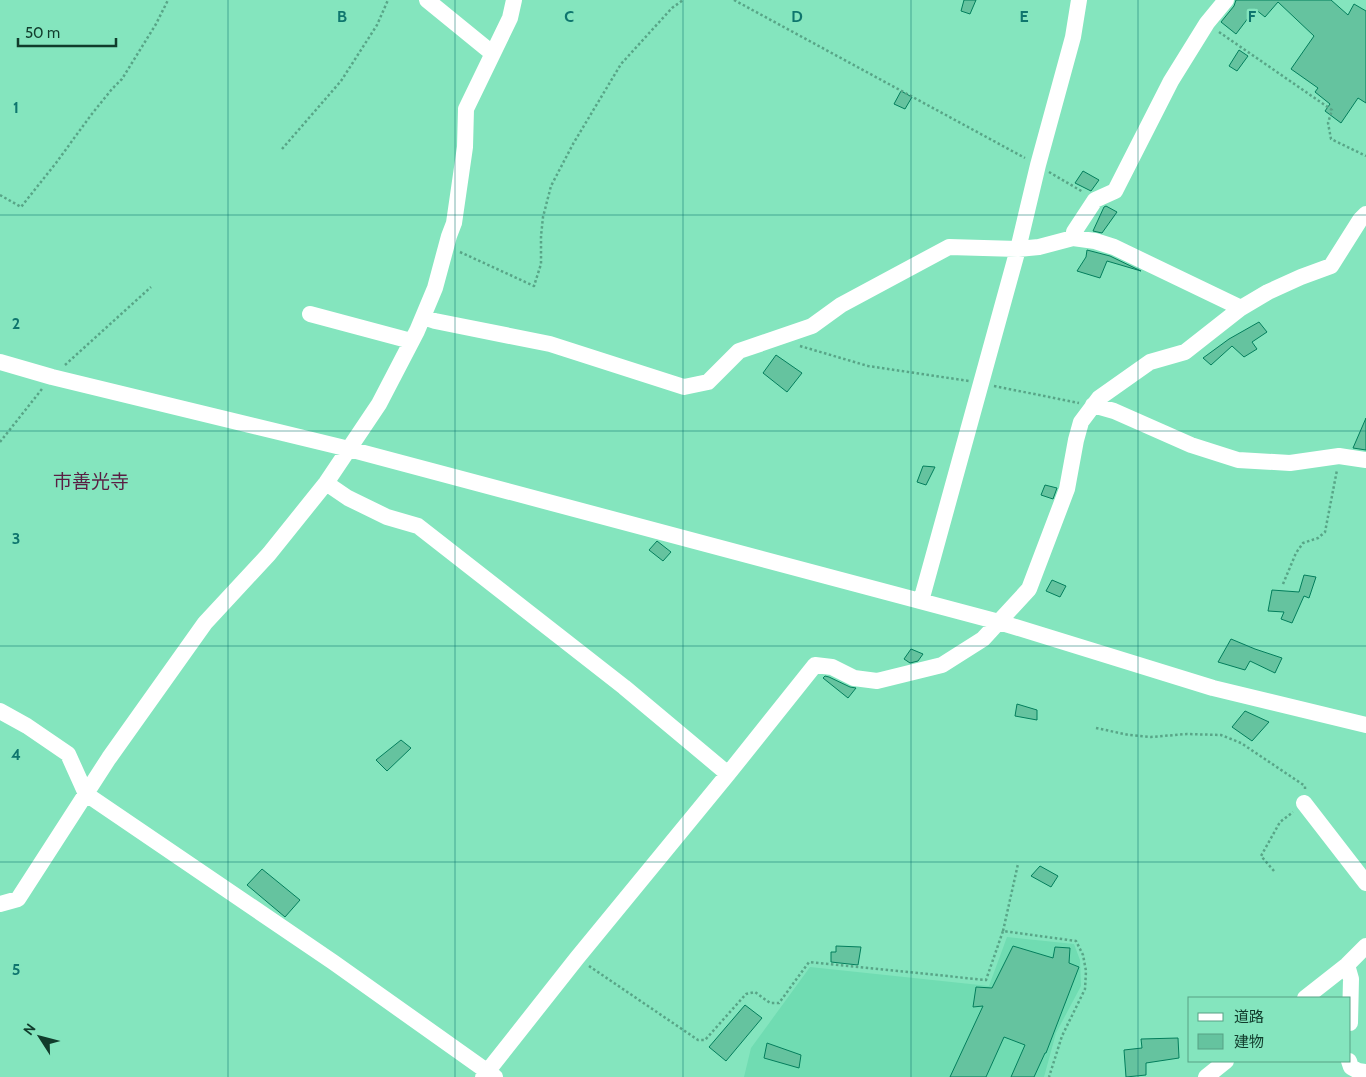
<svg xmlns="http://www.w3.org/2000/svg" width="1366" height="1077" viewBox="0 0 1366 1077" font-family="Cabin,'Noto Sans JP',sans-serif">
  <style>
    .built { fill: #70dcb2 }
    .building { fill: #65c39f; stroke: #037e5c }
    .lines { fill: none; stroke-linecap: round; stroke-linejoin: round }
    .path { stroke: #58a587; stroke-width: 2.5; stroke-dasharray: 2.5 2.5; stroke-linecap: butt }
    .minor { stroke: #fff; stroke-width: 16 }
    .grid { fill: none; stroke: #0f766e; stroke-width: 1; stroke-opacity: 0.55 }
    .labels { text-anchor: middle; stroke-width: 4.5; stroke-linejoin: round; paint-order: stroke }
    .quarter-label { font-size: 19px; fill: #5a1e43; stroke: #84e5be }
    .grid-label { font-size: 16px; text-anchor: middle; font-weight: bold; fill: #0f766e; stroke: #84e5be; stroke-width: 4.5; stroke-linejoin: round; paint-order: stroke }
  </style>
  <rect width="100%" height="100%" fill="#84e5be"/>
  <path class="built" d="M 1007,937 L 1074,944 L 1080,960 L 1081,986 L 1056,1033 L 1044,1077 L 744,1077 L 751,1048 L 810,967 L 989,986 Z"/>
  <path class="building" d="M 964,0 L 976,0 L 970,14 L 961,11 Z
    M 1236,0 L 1331,0 L 1348,15 L 1354,4 L 1366,11 L 1366,103 L 1358,98 L 1341,123 L 1325,111 L 1330,104 L 1315,92 L 1318,88 L 1291,69 L 1314,36 L 1278,2 L 1265,17 L 1255,9 L 1236,34 L 1221,22 L 1234,6 Z
    M 1239,50 L 1248,56 L 1237,71 L 1229,66 Z
    M 901,91 L 912,97 L 905,109 L 894,104 Z
    M 1083,171 L 1099,180 L 1091,191 L 1075,183 Z
    M 1106,206 L 1117,212 L 1102,233 L 1093,231 L 1104,207 Z
    M 1087,250 L 1110,256 L 1141,271 L 1107,261 L 1100,278 L 1077,271 L 1086,257 Z
    M 1259,322 L 1267,332 L 1252,342 L 1257,349 L 1244,357 L 1232,346 L 1211,365 L 1203,358 L 1229,339 Z
    M 776,355 L 802,373 L 787,392 L 763,373 Z
    M 1366,418 L 1366,450 L 1353,448 Z
    M 923,466 L 935,467 L 926,485 L 917,482 Z
    M 1045,485 L 1057,488 L 1053,499 L 1041,495 Z
    M 657,541 L 671,552 L 663,561 L 649,550 Z
    M 1304,575 L 1316,577 L 1309,598 L 1304,596 L 1292,623 L 1281,619 L 1284,612 L 1268,611 L 1272,590 L 1299,592 Z
    M 1052,580 L 1066,586 L 1060,597 L 1046,591 Z
    M 1231,639 L 1255,649 L 1282,658 L 1275,673 L 1250,661 L 1245,670 L 1218,662 Z
    M 911,649 L 923,654 L 918,661 L 910,663 L 904,659 Z
    M 825,676 L 829,677 L 850,687 L 856,688 L 848,698 L 823,678 Z
    M 1017,704 L 1037,710 L 1037,720 L 1015,716 Z
    M 1245,711 L 1269,722 L 1252,741 L 1232,727 Z
    M 401,740 L 411,748 L 387,771 L 376,760 Z
    M 1040,866 L 1058,876 L 1051,887 L 1031,876 Z
    M 262,869 L 300,900 L 285,917 L 247,885 Z
    M 836,946 L 861,947 L 858,965 L 831,962 L 831,952 L 836,952 Z
    M 1013,946 L 1053,958 L 1055,947 L 1070,948 L 1069,963 L 1079,967 L 1046,1053 L 1045,1053 L 1034,1077 L 1011,1077 L 1025,1045 L 1004,1037 L 986,1077 L 950,1077 L 983,1006 L 973,1007 L 976,987 L 992,988 Z
    M 745,1005 L 762,1018 L 726,1061 L 709,1047 Z
    M 1178,1038 L 1179,1058 L 1146,1063 L 1146,1075 L 1126,1077 L 1124,1050 L 1142,1048 L 1141,1039 Z
    M 767,1043 L 801,1055 L 799,1068 L 764,1058 Z"/>
  <g class="lines">
    <path class="path" d="M 734,0 L 1025,158
      M 1219,32 L 1332,110 L 1328,123 L 1331,139 L 1366,156
      M 282,149 L 341,81 L 377,25 L 388,0
      M 1049,172 L 1083,192
      M 0,195 L 21,207 L 56,163 L 91,115 L 112,89 L 122,79 L 156,24 L 168,0
      M 460,252 L 534,286 L 541,264 L 541,236 L 543,217 L 551,186 L 573,144 L 621,64 L 672,8 L 683,0
      M 800,346 L 868,366 L 969,381
      M 65,365 L 151,287
      M 994,386 L 1079,403
      M 0,442 L 42,389
      M 1283,584 L 1296,553 L 1303,543 L 1318,538 L 1325,532 L 1337,470
      M 1096,728 L 1129,735 L 1151,737 L 1187,734 L 1221,735 L 1241,743 L 1305,786 L 1305,789
      M 1274,871 L 1261,856 L 1280,822 L 1293,812
      M 1003,931 L 1018,864
      M 589,966 L 698,1040 L 705,1040 L 746,994 L 755,992 L 770,1003 L 779,1003 L 809,962 L 986,980 L 1003,931 L 1076,941 L 1083,955 L 1086,971 L 1085,989 L 1062,1036 L 1049,1077"/>
    <path class="minor" d="M 427,0 L 492,53
      M 1073,238 L 1074,232 L 1095,200 L 1115,191 L 1171,81 L 1207,23 L 1226,0
      M 310,314 L 411,341
      M 423,317 L 435,321 L 550,344 L 684,387 L 708,382 L 739,351 L 812,326 L 841,305 L 949,247 L 1018,249 L 1039,247 L 1073,238 L 1095,241 L 1114,247 L 1241,308
      M 0,362 L 52,377 L 349,449 L 999,622 L 1213,688 L 1366,725
      M 1093,405 L 1114,411 L 1191,445 L 1238,460 L 1290,463 L 1339,456 L 1366,460
      M 326,483 L 348,498 L 387,517 L 418,526 L 624,687 L 728,774
      M 921,601 L 1018,249 L 1038,165 L 1073,37 L 1079,0
      M 0,711 L 27,726 L 68,754 L 86,794 L 333,962 L 495,1077
      M 1304,803 L 1366,883
      M 0,904 L 18,899 L 109,758 L 205,623 L 269,554 L 326,483 L 379,404 L 417,331 L 435,288 L 449,236 L 454,223 L 465,147 L 466,109 L 510,18 L 514,0
      M 1347,965 L 1351,979 L 1350,1023
      M 1305,998 L 1347,965 L 1366,946
      M 1349,1061 L 1351,1067 L 1358,1071 L 1366,1072
      M 483,1077 L 577,958 L 728,774 L 815,665 L 832,667 L 854,678 L 877,681 L 942,665 L 983,639 L 1029,589 L 1067,489 L 1076,440 L 1081,422 L 1099,398 L 1150,362 L 1185,352 L 1241,308 L 1268,292 L 1301,277 L 1331,266 L 1360,220 L 1366,214
      M 1206,1077 L 1226,1061"/>
  </g>
  <path class="grid" d="M 228,0 L 228,1077M 455,0 L 455,1077M 683,0 L 683,1077M 911,0 L 911,1077M 1138,0 L 1138,1077M 0,215 L 1366,215M 0,431 L 1366,431M 0,646 L 1366,646M 0,862 L 1366,862"/>
  <g class="labels">
    <g class="quarter-label">
      <text x="91" y="488">市善光寺</text>
    </g>
  </g>
  <g class="grid-label">
    <text x="342" y="22">B</text>
    <text x="569" y="22">C</text>
    <text x="797" y="22">D</text>
    <text x="1024" y="22">E</text>
    <text x="1252" y="22">F</text>
    <text x="16" y="113">1</text>
    <text x="16" y="329">2</text>
    <text x="16" y="544">3</text>
    <text x="16" y="760">4</text>
    <text x="16" y="975">5</text>
  </g>
  <rect x="1188" y="997" width="162" height="65" fill="#84e5be" stroke="#56a184"/>
  <rect x="1198" y="1013" width="25" height="8" fill="#ffffff" stroke="#56a184"/>
  <text x="1234" y="1022" font-size="15" fill="#113c2c">道路</text>
  <rect x="1198" y="1034" width="25" height="15" fill="#65c39f" stroke="#56a184"/>
  <text x="1234" y="1047" font-size="15" fill="#113c2c">建物</text>
  <g transform="translate(40 1037) rotate(306)" stroke="#84e5be" stroke-width="4" paint-order="stroke">
  <path d="M0-4L9 19L0 12L-9 19Z" fill="#113c2c"/>
  <text y="-8" font-size="14" font-weight="bold" text-anchor="middle" fill="#113c2c">N</text>
  </g>
  <path d="M18 38v8h98v-8" fill="none" stroke="#113c2c" stroke-width="2.5"/>
  <text x="25" y="38" font-size="15" fill="#113c2c" stroke="#84e5be" stroke-width="4" paint-order="stroke">50 m</text>
</svg>
